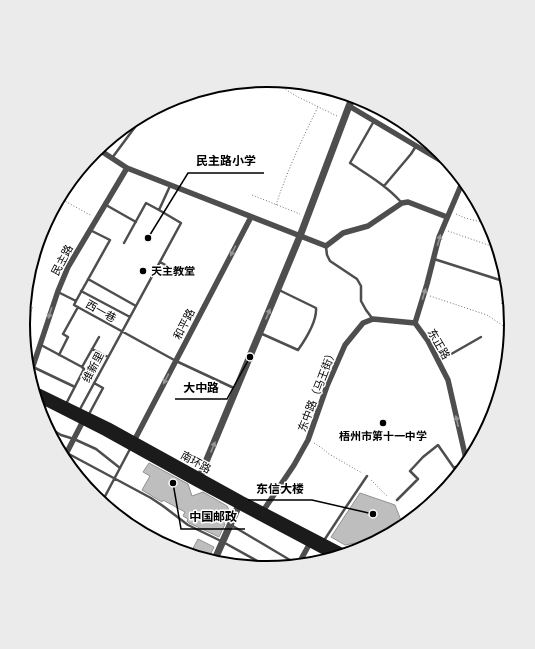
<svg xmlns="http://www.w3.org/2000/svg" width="535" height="649" viewBox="0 0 535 649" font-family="Jost,'Noto Sans SC',sans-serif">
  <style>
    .building { fill: #bebebe; stroke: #929292 }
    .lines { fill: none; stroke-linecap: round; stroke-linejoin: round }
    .path { stroke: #707070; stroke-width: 1; stroke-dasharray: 1 2; stroke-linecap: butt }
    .service { stroke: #4e4e4e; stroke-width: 2.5 }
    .minor { stroke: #4e4e4e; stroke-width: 5.5 }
    .tertiary { stroke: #4e4e4e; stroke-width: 7 }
    .secondary { stroke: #1b1b1b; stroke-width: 8 }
    .oneway { fill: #959595 }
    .poi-dot { fill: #000; stroke: #fff; stroke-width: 1.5 }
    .labels { text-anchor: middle; stroke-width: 3; stroke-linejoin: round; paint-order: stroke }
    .street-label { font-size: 11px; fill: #000; stroke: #fff }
    .poi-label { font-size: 11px; font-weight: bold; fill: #000; stroke: #fff; text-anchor: start }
    .rim { fill: none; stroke: #000; stroke-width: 2 }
    .leader { fill: none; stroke: #000; stroke-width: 1.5 }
    .callout-dot { fill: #000; stroke: #fff; stroke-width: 1.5 }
    .callout-label { font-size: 12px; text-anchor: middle; font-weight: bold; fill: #000; stroke: #fff; stroke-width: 3; stroke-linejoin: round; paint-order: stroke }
  </style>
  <rect width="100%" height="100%" fill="#fff"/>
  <path class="building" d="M 149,463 L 188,484 L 192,496 L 203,492 L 227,506 L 230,512 L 224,524 L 225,524 L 219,537 L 189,523 L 187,521 L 188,519 L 183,516 L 185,512 L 163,500 L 162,502 L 142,490 L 150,476 L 143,472 Z
    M 360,493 L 395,505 L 402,523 L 379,538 L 345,545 L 331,537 Z
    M 198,539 L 214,547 L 209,557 L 190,554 Z"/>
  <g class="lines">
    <path class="path" d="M 273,81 L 296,96 L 337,116
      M 252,195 L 300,214
      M 63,200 L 92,216
      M 276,205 C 287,171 302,139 318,107
      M 456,214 L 465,218 L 489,224
      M 448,231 L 497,248
      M 506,292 L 501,303 L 509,309
      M 430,296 L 487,315 L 511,331
      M 24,331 L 33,306
      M 314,443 L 322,448 L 329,454 L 362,473
      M 371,480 L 387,496"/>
    <path class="service" d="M 374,121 L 350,163 C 368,175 387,186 401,202
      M 112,158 L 138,123
      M 384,186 L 411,154 L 416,146
      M 106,205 L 136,222
      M 124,243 L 146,203 L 159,210
      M 326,247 L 327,255 L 330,261 L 357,279 L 361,286 L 361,301 L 366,310 L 372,318
      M 434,259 L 503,281
      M 160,262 L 180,273
      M 88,279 L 136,306
      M 81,291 L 130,317
      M 58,292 L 76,301 L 74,305 L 176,361 L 236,389
      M 76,301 L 110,240 L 90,230
      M 260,333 L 298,350 C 305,340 317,321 316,308 L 279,290
      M 41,345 L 82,367
      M 92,349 L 108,357
      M 59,355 L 68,337 L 63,334 L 78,307
      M 439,361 L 481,337
      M 33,367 L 75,387
      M 66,404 L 84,369 L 82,367 L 99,337
      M 79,411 L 181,223 L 159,210 L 170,186
      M 88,416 L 103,388 L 94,383
      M 48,427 L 61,435 L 74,439 L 96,449 L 120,468
      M 67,453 L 151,498 L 163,506 L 188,525 L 223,542 L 270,568
      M 397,500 L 418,479 L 410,471 L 423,457 L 438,445 L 454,468 L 464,462
      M 102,502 L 130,449
      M 231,525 L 295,563
      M 323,542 L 346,507 L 367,476"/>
    <path class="minor" d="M 349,106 L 450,166
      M 98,149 L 127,168 L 326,246 L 343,233 L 368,226 L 402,203 L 408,202 L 447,217
      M 415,323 L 427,284 L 439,237 L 462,183
      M 415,323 L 428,341 L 448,380 L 466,459
      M 32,369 L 58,291 L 68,267 L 127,168
      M 134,441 L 251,217
      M 66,454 L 83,421
      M 263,511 L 294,465 L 308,440 L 327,386 L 345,345 L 363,323 L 373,319 L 415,323
      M 299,563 L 310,543"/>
    <path class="tertiary" d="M 198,481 L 300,236 L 349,106 L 353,97
      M 215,559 L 239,505"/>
    <path class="secondary" d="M 36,391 L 108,426 L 242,500 L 346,554
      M 38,398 L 105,432 L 197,483 L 334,556"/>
  </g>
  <defs><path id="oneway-solid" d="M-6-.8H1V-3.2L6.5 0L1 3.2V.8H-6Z"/></defs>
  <g class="oneway">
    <use href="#oneway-solid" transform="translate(439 240) rotate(-74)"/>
    <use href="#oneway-solid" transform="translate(233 251) rotate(117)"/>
    <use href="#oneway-solid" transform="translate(424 294) rotate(-73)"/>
    <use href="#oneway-solid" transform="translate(50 313) rotate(108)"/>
    <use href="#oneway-solid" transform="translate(268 314) rotate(-67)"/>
    <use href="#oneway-solid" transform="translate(166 379) rotate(117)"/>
    <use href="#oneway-solid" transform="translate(457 421) rotate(-103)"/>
    <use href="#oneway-solid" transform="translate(213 447) rotate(-68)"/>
  </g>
  <g class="poi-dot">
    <circle cx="143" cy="271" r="4"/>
    <circle cx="383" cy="423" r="4"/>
  </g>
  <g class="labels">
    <g class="street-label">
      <text transform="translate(62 260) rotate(-62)" y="4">民主路</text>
      <text transform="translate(101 311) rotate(29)" y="4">西一巷</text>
      <text transform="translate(184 324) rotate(-63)" y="4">和平路</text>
      <text transform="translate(439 344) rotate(60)" y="4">东正路</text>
      <text transform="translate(93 367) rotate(-62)" y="4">维新里</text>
      <text transform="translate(317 390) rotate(-69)" y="4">东中路（马王街）</text>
      <text transform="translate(196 462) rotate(29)" y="4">南环路</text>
    </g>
    <g class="poi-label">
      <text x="151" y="275">天主教堂</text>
      <text x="383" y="440" text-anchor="middle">梧州市第十一中学</text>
    </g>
  </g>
  <path d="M0 0H535V649H0ZM30 324a237 237 0 1 1 474 0a237 237 0 1 1-474 0Z" fill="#ebebeb" fill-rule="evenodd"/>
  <path class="rim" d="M30 324a237 237 0 1 1 474 0a237 237 0 1 1-474 0Z"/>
  <path class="leader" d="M148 238L188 173H264M250 357L227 399H175M373 514L312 500H248M173 483L181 529H245"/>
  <g class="callout-dot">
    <circle cx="148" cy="238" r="4"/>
    <circle cx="250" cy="357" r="4"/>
    <circle cx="373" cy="514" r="4"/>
    <circle cx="173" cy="483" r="4"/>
  </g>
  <g class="callout-label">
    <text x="226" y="165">民主路小学</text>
    <text x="201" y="392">大中路</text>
    <text x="280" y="493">东信大楼</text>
    <text x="213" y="521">中国邮政</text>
  </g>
</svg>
